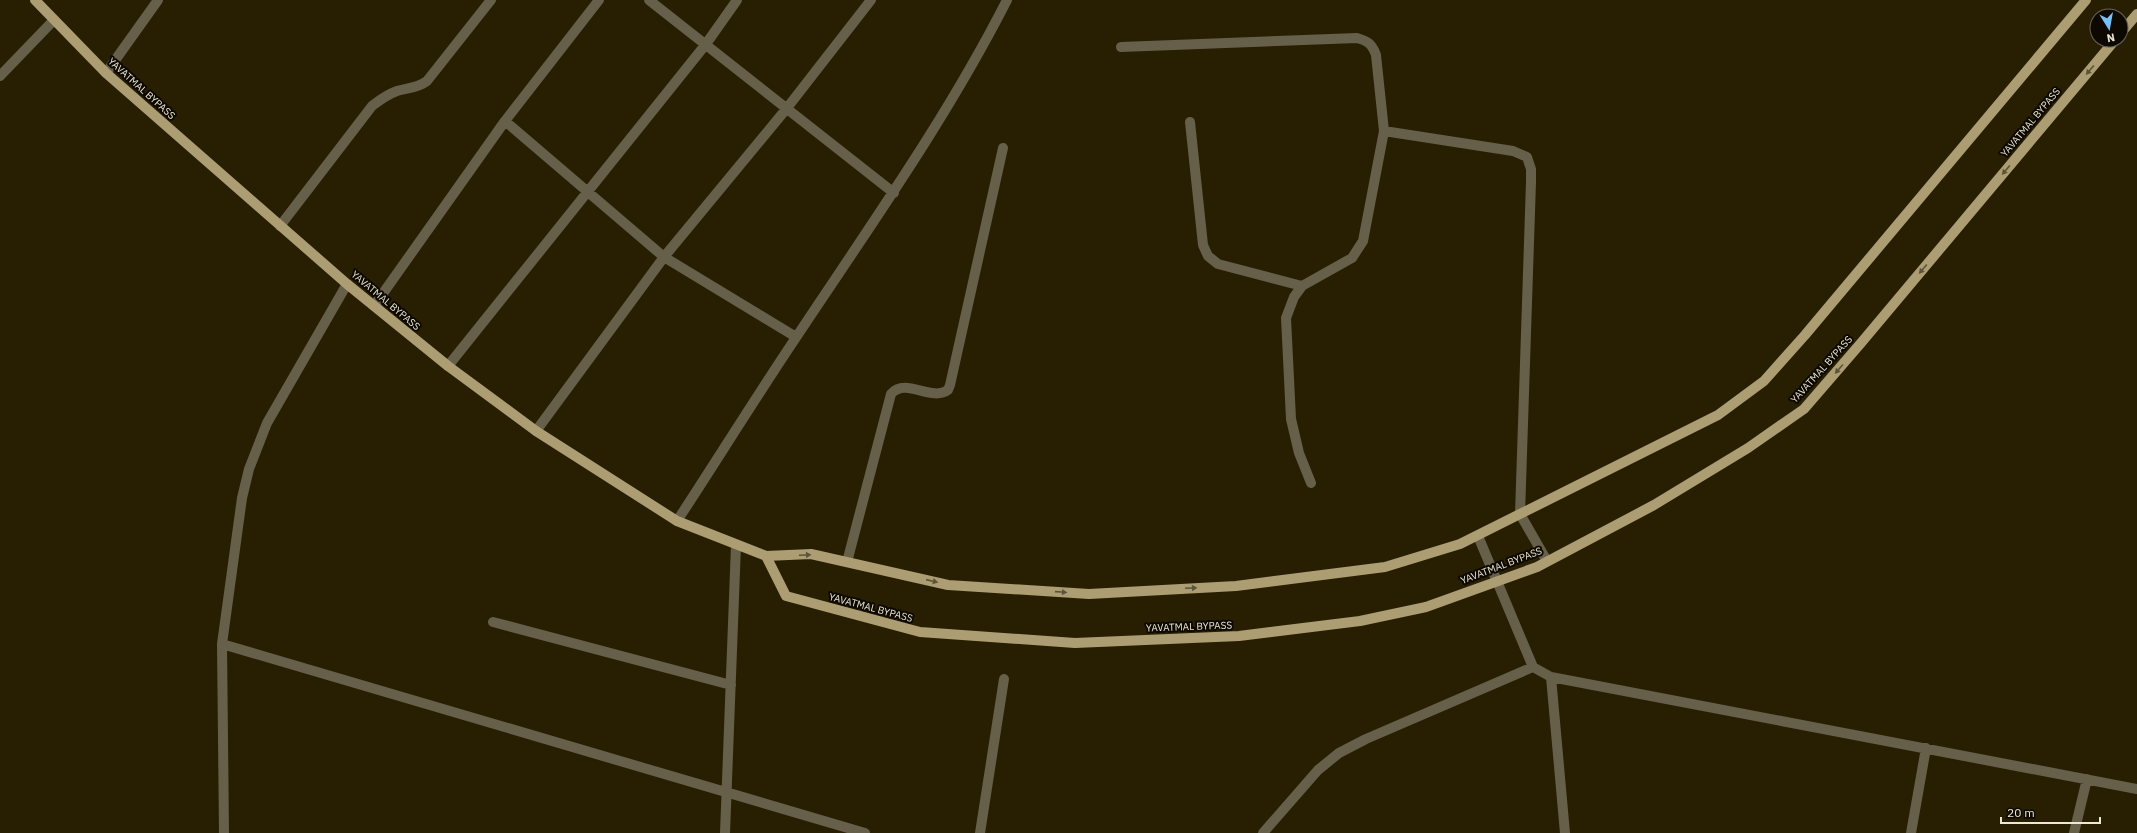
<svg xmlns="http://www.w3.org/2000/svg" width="2137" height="833" viewBox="0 0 2137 833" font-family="'IBM Plex Sans',sans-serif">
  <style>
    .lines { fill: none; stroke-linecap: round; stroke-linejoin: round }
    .street { stroke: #665f4a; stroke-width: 10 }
    .primary { stroke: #ac9e72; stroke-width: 10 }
    .oneway { fill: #5c543a }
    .labels { text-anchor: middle; stroke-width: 4; stroke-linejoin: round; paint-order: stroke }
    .street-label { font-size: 10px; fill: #ede7d6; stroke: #0d0901 }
  </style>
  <rect width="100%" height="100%" fill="#281f02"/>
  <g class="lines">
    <path class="street" d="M 649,0 L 894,193
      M 1121,47 L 1357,38 C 1368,41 1372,44 1376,55 L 1384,131 L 1363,241 L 1352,258 L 1302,286 L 1294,297 L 1286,318 L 1291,419 L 1299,453 L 1311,483
      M 106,73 L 158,0
      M 0,76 L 53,21
      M 505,121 L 664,257 L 796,337
      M 1190,122 L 1203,245 L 1208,256 L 1218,264 L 1302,286
      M 1384,131 L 1513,151 L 1527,157 L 1531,169 L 1531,182 L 1520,514 L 1547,561
      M 280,226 L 372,106 C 380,100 386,95 397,91 C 408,88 418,88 427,81 L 491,0
      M 374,306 L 505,121 L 599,0
      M 448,366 L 706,44 L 737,0
      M 536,431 L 664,257 L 787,108 L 871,0
      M 677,521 C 717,460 756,397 797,336 C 870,226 947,118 1007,0
      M 1478,536 L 1533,667 L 1551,677 L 2137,789
      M 847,562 L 891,394 C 906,377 931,402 948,390 L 950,385 L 1003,148
      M 493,622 L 731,685
      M 222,644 L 865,833
      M 1551,677 L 1565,833
      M 224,833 L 222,644 L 242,498 L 249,469 L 267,423 L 347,284
      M 725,833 L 736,545
      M 980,833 L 1004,679
      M 1263,833 L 1318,770 L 1339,753 L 1366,739 L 1533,667
      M 1911,833 L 1926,748
      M 2074,833 L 2087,779"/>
    <path class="primary" d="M 35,0 L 106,73 L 347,284 L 448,366 L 536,431 L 677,521 L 766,556 L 811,554 L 948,585 L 1089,594 L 1236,586 L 1385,567 L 1460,544 L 1718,415 L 1764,381 L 1805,335 L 2086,0
      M 2121,33 L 2137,14
      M 766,556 L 786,596 L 920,632 L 1075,643 L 1239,636 L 1360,621 L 1426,607 L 1537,567 L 1654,505 L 1748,448 L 1804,409 L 1861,343 L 2115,40"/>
  </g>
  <defs><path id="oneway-solid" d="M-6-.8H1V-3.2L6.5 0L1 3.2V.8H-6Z"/></defs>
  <g class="oneway">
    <use href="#oneway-solid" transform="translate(2090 70) rotate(130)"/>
    <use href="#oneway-solid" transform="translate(2006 170) rotate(130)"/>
    <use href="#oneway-solid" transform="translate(1923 269) rotate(130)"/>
    <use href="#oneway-solid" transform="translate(1839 369) rotate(131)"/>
    <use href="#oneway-solid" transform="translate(805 555) rotate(-2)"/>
    <use href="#oneway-solid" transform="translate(932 581) rotate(13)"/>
    <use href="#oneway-solid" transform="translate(1191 588) rotate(-3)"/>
    <use href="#oneway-solid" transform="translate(1061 592) rotate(4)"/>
  </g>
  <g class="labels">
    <g class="street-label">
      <text transform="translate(142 88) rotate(42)" y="4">YAVATMAL BYPASS</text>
      <text transform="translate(2030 122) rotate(-50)" y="4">YAVATMAL BYPASS</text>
      <text transform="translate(386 300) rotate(40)" y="4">YAVATMAL BYPASS</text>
      <text transform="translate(1821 369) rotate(-48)" y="4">YAVATMAL BYPASS</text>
      <text transform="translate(1501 565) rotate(-21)" y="4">YAVATMAL BYPASS</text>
      <text transform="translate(871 607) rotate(15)" y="4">YAVATMAL BYPASS</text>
      <text transform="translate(1189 626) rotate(-2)" y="4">YAVATMAL BYPASS</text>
    </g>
  </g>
  <g transform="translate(2109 28) rotate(169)"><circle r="19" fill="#0d0901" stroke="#676256"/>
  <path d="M0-3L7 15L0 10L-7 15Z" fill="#77c0f7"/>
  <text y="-6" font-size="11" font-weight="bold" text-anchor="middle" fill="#ede7d6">N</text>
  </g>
  <path d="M2001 817v6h99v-6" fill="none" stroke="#ede7d6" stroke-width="2"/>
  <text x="2007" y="817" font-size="12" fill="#ede7d6" stroke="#0d0901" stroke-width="3" paint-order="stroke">20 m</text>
</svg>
